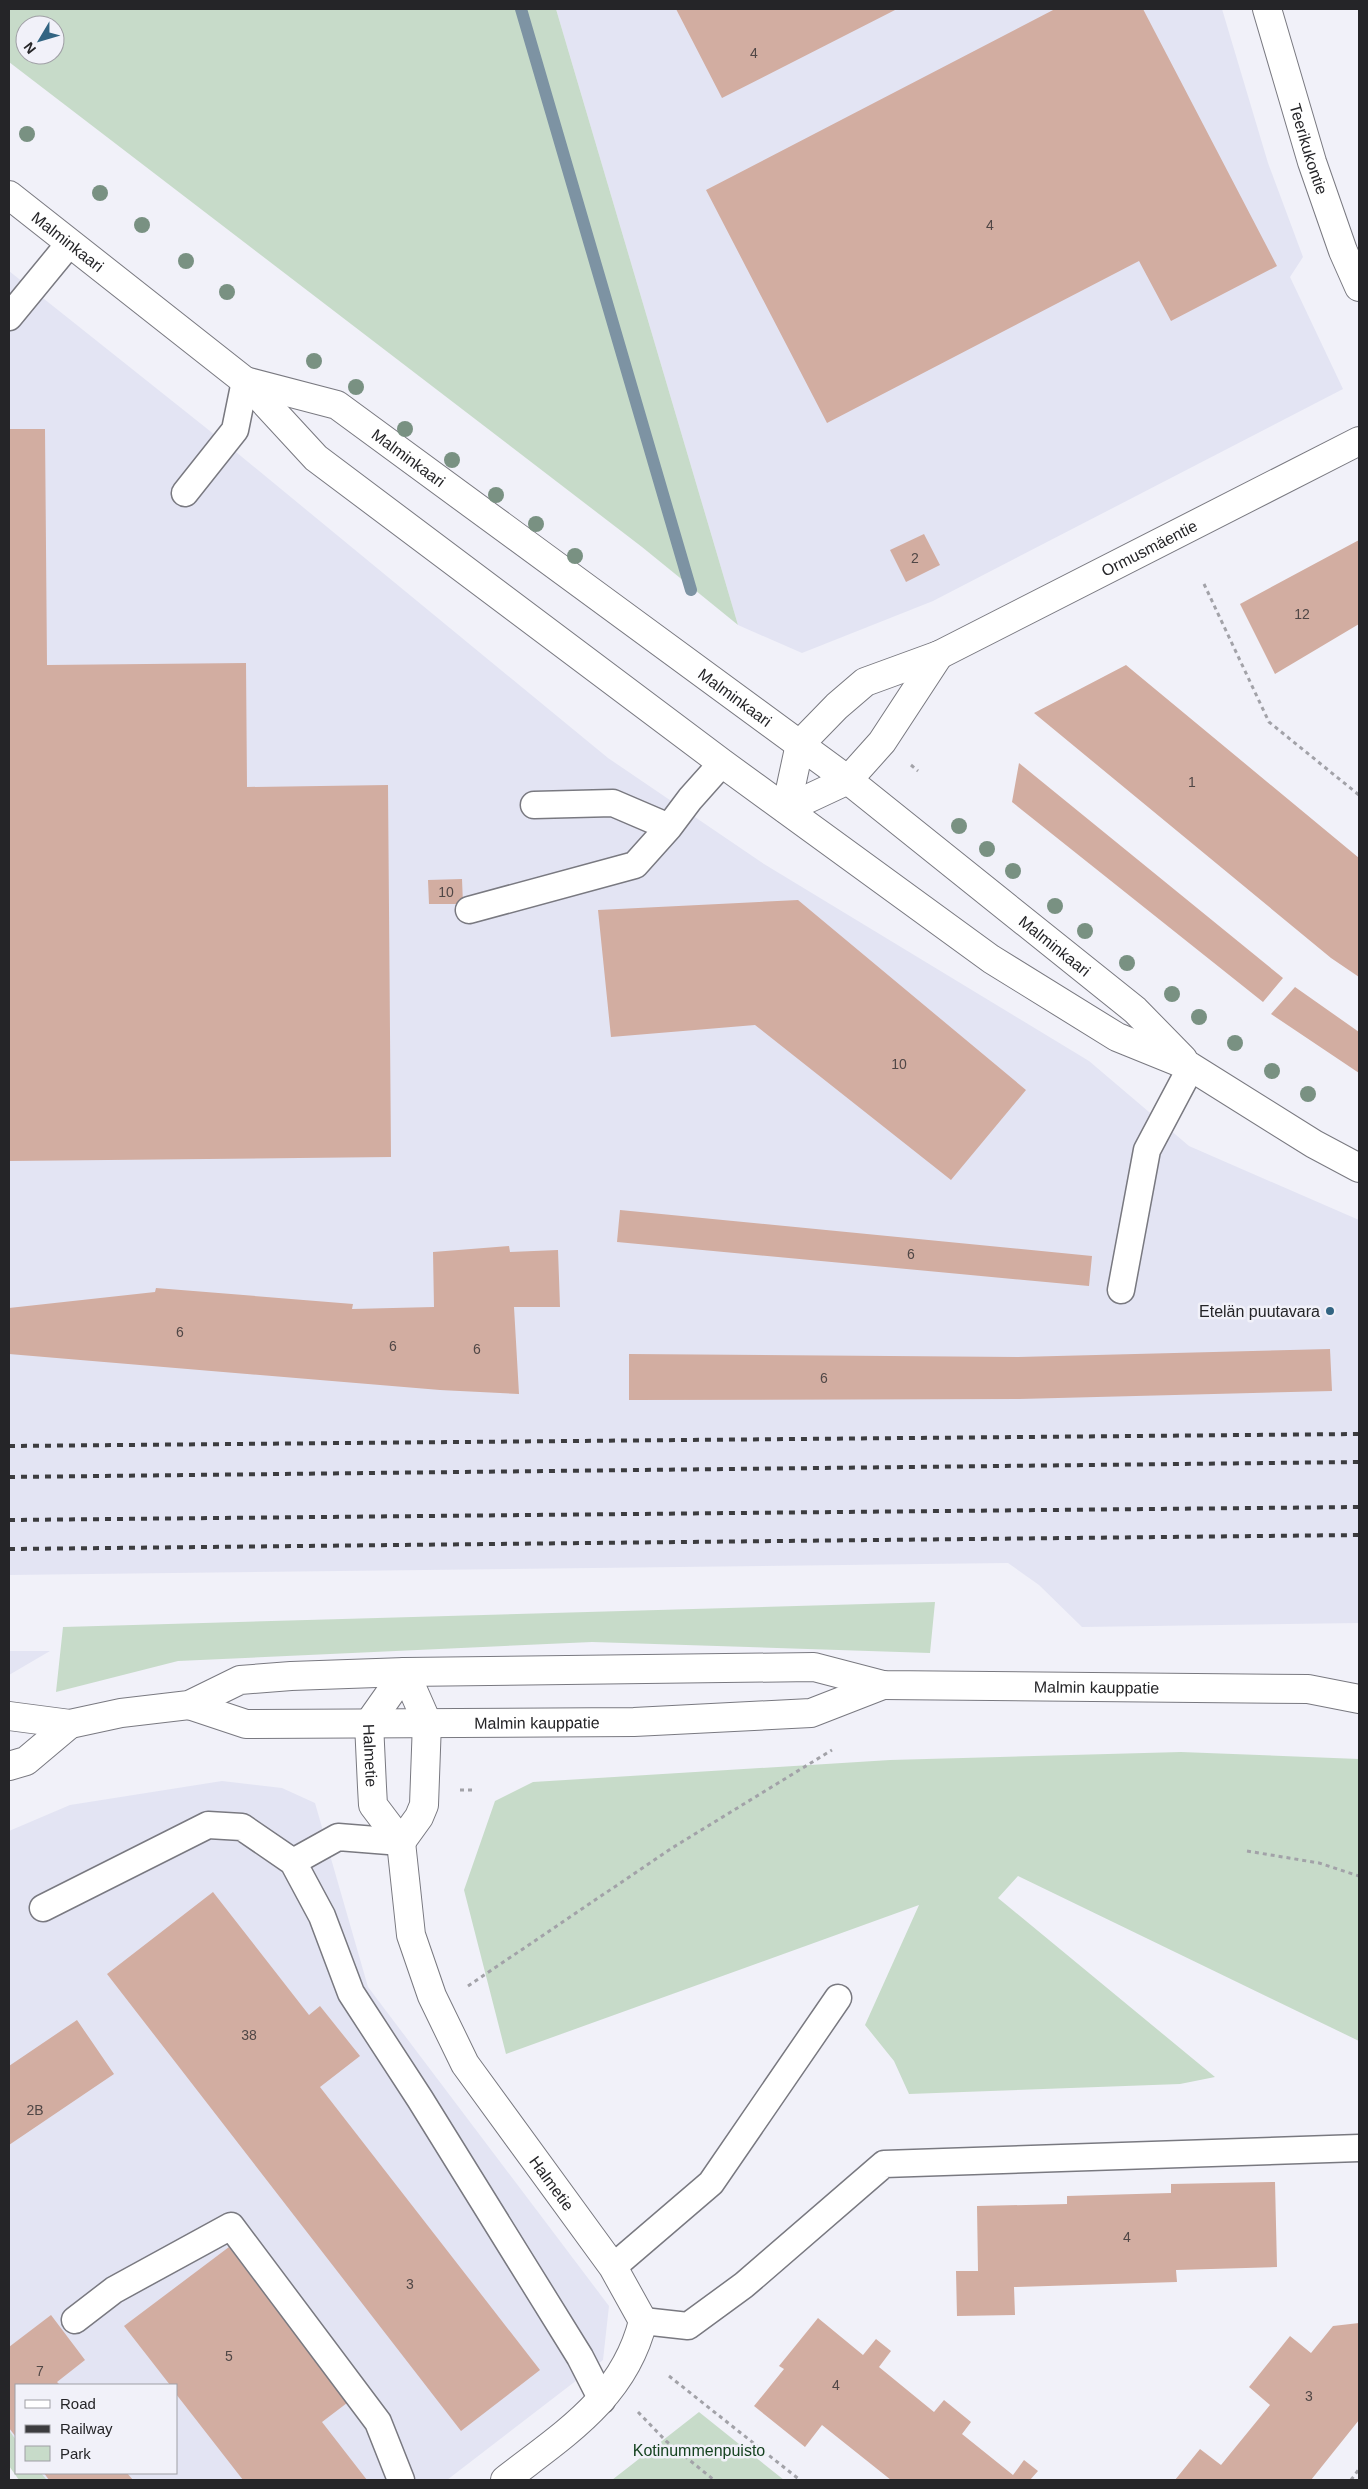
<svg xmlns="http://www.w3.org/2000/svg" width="1368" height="2489" viewBox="0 0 1368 2489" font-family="Helvetica,sans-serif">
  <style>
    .built { fill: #e3e4f3 }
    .green { fill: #c7dbc9; fill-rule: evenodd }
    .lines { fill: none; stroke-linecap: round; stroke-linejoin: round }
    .stream { stroke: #7d93a3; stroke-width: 12 }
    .building { fill: #d2ada1 }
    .service-casing { stroke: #797980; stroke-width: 29 }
    .minor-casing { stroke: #797980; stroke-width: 30 }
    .tertiary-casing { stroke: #797980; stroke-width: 30 }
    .secondary-casing { stroke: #797980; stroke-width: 30 }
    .path { stroke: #a2a2a8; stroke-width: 3; stroke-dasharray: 4 4; stroke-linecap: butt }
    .service { stroke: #fff; stroke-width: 26 }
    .minor { stroke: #fff; stroke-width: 28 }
    .tertiary { stroke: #fff; stroke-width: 28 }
    .secondary { stroke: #fff; stroke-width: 28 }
    .rail { stroke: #3c3c3f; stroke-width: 4; stroke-dasharray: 6 6; stroke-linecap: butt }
    .tree { fill: #799182 }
    .poi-dot { fill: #326482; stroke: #f1f1f9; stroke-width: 2 }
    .labels { text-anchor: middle; stroke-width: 5; stroke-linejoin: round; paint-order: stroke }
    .number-label { font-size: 14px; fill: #504746 }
    .street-label { font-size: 16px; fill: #252528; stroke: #f1f1f9 }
    .poi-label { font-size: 16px; fill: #252528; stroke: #f1f1f9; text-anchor: end }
    .park-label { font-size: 16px; fill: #164321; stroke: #f1f1f9 }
  </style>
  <rect width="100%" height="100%" fill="#f1f1f9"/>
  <path class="built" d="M 556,9 L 1222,9 L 1268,163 L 1303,257 L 1290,277 L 1343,389 L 933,601 L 802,653 L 738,625 Z
    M 9,271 L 225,443 L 608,758 L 764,864 L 1089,1061 L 1189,1146 L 1359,1220 L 1359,1623 L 1082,1627 L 1039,1585 L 1008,1563 L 9,1575 Z
    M 9,1651 L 50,1651 L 9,1675 Z
    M 222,1781 L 282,1788 L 315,1803 L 368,1987 L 609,2306 L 603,2360 L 447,2480 L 47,2480 L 41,2473 L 176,2473 L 176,2385 L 16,2385 L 16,2440 L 9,2430 L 9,1831 L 70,1805 Z"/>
  <path class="green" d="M 9,9 L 556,9 L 738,625 L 642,547 L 9,62 ZM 25,25 L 55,25 L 55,55 L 25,55 Z
    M 935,1602 L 930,1653 L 592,1642 L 178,1661 L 56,1692 L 63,1627 Z
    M 1181,1752 L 1359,1759 L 1359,2041 L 1018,1876 L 998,1898 L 1215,2077 L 1180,2084 L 909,2094 L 894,2061 L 865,2025 L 919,1905 L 506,2054 L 464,1890 L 495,1801 L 533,1782 L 890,1760 Z
    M 699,2412 L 784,2480 L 612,2480 Z
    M 9,2430 L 16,2440 L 16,2473 L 41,2473 L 47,2480 L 19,2480 L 9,2466 Z"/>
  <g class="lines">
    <path class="stream" d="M 521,9 L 691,590"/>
  </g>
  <path class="building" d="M 676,9 L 897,9 L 722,98 Z
    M 1055,9 L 1143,9 L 1277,266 L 1171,321 L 1139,261 L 827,423 L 706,190 Z
    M 9,429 L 45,429 L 47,665 L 246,663 L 247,787 L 388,785 L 391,1157 L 9,1161 Z
    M 924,534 L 940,565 L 906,582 L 890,550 Z
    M 1359,540 L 1359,624 L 1275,674 L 1240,604 Z
    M 1126,665 L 1359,858 L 1359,977 L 1331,958 L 1034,713 Z
    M 1019,763 L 1283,978 L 1263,1002 L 1012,802 Z
    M 462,879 L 463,904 L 429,904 L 428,880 Z
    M 798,900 L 1026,1090 L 951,1180 L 755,1025 L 611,1037 L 598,910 Z
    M 1295,987 L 1359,1032 L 1359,1073 L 1271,1014 Z
    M 620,1210 L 1092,1256 L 1089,1286 L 617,1242 Z
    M 509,1246 L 510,1252 L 558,1250 L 560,1307 L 514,1307 L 519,1394 L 440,1390 L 9,1354 L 9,1308 L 155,1292 L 156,1288 L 353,1304 L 352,1309 L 434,1307 L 433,1252 Z
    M 1330,1349 L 1332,1391 L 1019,1399 L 629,1400 L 629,1354 L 1018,1357 Z
    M 213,1892 L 309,2015 L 320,2006 L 360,2056 L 320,2087 L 540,2370 L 461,2431 L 107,1974 Z
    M 77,2020 L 114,2074 L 9,2145 L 9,2066 Z
    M 1275,2182 L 1277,2267 L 1176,2270 L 1177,2282 L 1014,2287 L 1015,2315 L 957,2316 L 956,2271 L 978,2271 L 977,2206 L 1067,2204 L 1067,2196 L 1171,2193 L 1171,2184 Z
    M 229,2247 L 347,2403 L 322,2422 L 367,2480 L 243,2480 L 176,2394 L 176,2385 L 170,2385 L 124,2326 Z
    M 51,2315 L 85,2360 L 57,2382 L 60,2385 L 16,2385 L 16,2437 L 9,2428 L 9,2347 Z
    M 818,2318 L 863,2355 L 876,2339 L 891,2351 L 879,2367 L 934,2412 L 944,2400 L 971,2422 L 962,2434 L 1013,2475 L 1024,2460 L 1038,2471 L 1030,2480 L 891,2480 L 822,2425 L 805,2447 L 754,2406 L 784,2369 L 779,2366 Z
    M 1359,2323 L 1359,2420 L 1311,2480 L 1175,2480 L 1200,2449 L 1221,2465 L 1270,2405 L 1249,2387 L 1290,2336 L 1311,2353 L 1333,2326 Z
    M 44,2473 L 127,2473 L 133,2480 L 49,2480 Z"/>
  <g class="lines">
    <defs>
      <path id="service" d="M 9,317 L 69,244
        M 185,493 L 235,430 L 245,381
        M 534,805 L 613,803 L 669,827
        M 469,910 L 635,865 L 669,827 L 690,799 L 722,763
        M 1121,1290 L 1147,1150 L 1191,1067
        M 293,1862 L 338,1837 L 401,1842
        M 43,1908 L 208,1825 L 242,1827 L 293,1862 L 322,1916 L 351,1993 L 420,2099 L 580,2357 L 602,2400
        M 613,2267 L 711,2183 L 838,1998
        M 75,2320 L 114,2290 L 231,2226 L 378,2422 L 401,2480
        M 643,2321 L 688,2326 L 744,2285 L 884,2164 L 1359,2148"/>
      <g id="minor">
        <path id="s1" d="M 1267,9 L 1312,162 L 1343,251 L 1359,287"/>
        <path id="s2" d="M 786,809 L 800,744 L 837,706 L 865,682 L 939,655 L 1359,441"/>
        <path d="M 786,809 L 848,780 L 882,742 L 939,655"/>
        <path id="s3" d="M 405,1672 L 369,1723 L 372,1787 L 373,1805 L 401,1842 L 411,1935 L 432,1996 L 465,2064 L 613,2267 L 643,2321 C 624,2398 564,2434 505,2480"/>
        <path d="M 401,1842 L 419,1817 L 424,1805 L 427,1722 L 405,1672"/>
      </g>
      <g id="tertiary">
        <path id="s4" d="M 189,1705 L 246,1724 L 634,1722 L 811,1713 L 883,1685"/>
        <path id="s5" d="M 9,1716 L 70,1724 L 121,1713 L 189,1705 L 240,1680 L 291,1676 L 405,1672 L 814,1667 L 883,1685 L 1308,1689 L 1359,1699"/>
        <path d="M 9,1766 L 26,1761 L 70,1724"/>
      </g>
      <g id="secondary">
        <path id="s6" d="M 9,195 L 245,381 L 316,458 L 722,763 L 991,959 L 1117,1037 L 1191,1067 L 1314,1144 L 1359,1168"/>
        <path id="s7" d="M 245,381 L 337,405 L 848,780 L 1135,1010 L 1183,1059"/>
      </g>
    </defs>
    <use href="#service" class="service-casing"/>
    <use href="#minor" class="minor-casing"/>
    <use href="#tertiary" class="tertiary-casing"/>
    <use href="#secondary" class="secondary-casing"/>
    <path class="path" d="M 1204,584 L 1269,722 L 1359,795
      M 911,765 L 918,771
      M 460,1790 L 476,1790
      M 1247,1851 L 1319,1863 L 1359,1876
      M 468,1986 L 672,1848 L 832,1750
      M 669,2376 L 800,2480
      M 638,2412 L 666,2441 L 714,2480
      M 1351,2480 L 1359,2469"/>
    <use href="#service" class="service"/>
    <use href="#minor" class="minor"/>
    <use href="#tertiary" class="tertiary"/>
    <use href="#secondary" class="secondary"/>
    <path class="rail" d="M 9,1446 L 1359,1434
      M 9,1477 L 1359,1462
      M 9,1520 L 1359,1507
      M 9,1549 L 1359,1535"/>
  </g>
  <g class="tree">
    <circle cx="27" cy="134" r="8"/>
    <circle cx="100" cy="193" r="8"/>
    <circle cx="142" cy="225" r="8"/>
    <circle cx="186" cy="261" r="8"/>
    <circle cx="227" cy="292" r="8"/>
    <circle cx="314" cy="361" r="8"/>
    <circle cx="356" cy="387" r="8"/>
    <circle cx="405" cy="429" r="8"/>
    <circle cx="452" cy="460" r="8"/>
    <circle cx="496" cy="495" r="8"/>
    <circle cx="536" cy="524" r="8"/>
    <circle cx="575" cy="556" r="8"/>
    <circle cx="959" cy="826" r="8"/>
    <circle cx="987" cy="849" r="8"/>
    <circle cx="1013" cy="871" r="8"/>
    <circle cx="1055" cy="906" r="8"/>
    <circle cx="1085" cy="931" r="8"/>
    <circle cx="1127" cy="963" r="8"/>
    <circle cx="1172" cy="994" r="8"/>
    <circle cx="1199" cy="1017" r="8"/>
    <circle cx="1235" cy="1043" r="8"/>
    <circle cx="1272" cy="1071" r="8"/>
    <circle cx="1308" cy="1094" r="8"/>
  </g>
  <circle class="poi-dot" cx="1330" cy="1311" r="5"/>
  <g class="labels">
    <g class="number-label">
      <text x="754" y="58">4</text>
      <text x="990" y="230">4</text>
      <text x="915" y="563">2</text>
      <text x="1302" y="619">12</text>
      <text x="1192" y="787">1</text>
      <text x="446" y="897">10</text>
      <text x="899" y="1069">10</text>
      <text x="911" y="1259">6</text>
      <text x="180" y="1337">6</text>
      <text x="393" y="1351">6</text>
      <text x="477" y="1354">6</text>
      <text x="824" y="1383">6</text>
      <text x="249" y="2040">38</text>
      <text x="35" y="2115">2B</text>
      <text x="1127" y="2242">4</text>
      <text x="410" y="2289">3</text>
      <text x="229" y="2361">5</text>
      <text x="40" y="2376">7</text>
      <text x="836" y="2390">4</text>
      <text x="1309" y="2401">3</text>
    </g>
    <g class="street-label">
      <text dy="6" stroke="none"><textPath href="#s1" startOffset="146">Teerikukontie</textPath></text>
      <text dy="6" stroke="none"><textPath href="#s6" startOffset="75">Malminkaari</textPath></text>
      <text dy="6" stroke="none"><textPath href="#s7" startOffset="184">Malminkaari</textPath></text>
      <text dy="6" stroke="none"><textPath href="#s2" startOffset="471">Ormusmäentie</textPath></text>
      <text dy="6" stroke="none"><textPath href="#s7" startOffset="589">Malminkaari</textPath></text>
      <text dy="6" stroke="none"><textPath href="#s7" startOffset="994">Malminkaari</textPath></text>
      <text dy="6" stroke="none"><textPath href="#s5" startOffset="1098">Malmin kauppatie</textPath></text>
      <text dy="6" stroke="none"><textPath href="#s4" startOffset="351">Malmin kauppatie</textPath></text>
      <text dy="6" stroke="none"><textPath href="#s3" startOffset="95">Halmetie</textPath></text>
      <text dy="6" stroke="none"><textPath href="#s3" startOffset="572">Halmetie</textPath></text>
    </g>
    <g class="poi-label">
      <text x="1320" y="1317">Etelän puutavara</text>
    </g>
    <g class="park-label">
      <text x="699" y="2456">Kotinummenpuisto</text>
    </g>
  </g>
  <rect width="1368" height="2489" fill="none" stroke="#252528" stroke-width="20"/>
  <rect x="15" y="2384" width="162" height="90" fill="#f1f1f9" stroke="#9f9fa5"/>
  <rect x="25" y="2400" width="25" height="8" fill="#ffffff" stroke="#9f9fa5"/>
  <text x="60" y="2409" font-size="15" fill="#252528">Road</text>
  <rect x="25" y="2425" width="25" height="8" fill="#3c3c3f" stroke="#9f9fa5"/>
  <text x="60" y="2434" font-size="15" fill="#252528">Railway</text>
  <rect x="25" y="2446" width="25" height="15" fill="#c7dbc9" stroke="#9f9fa5"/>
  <text x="60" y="2459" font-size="15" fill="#252528">Park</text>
  <g transform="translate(40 40) rotate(232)"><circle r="24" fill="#f1f1f9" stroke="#9f9fa5"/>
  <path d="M0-4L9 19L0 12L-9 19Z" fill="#326482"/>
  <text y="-8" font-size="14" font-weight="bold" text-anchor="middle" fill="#252528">N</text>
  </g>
</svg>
